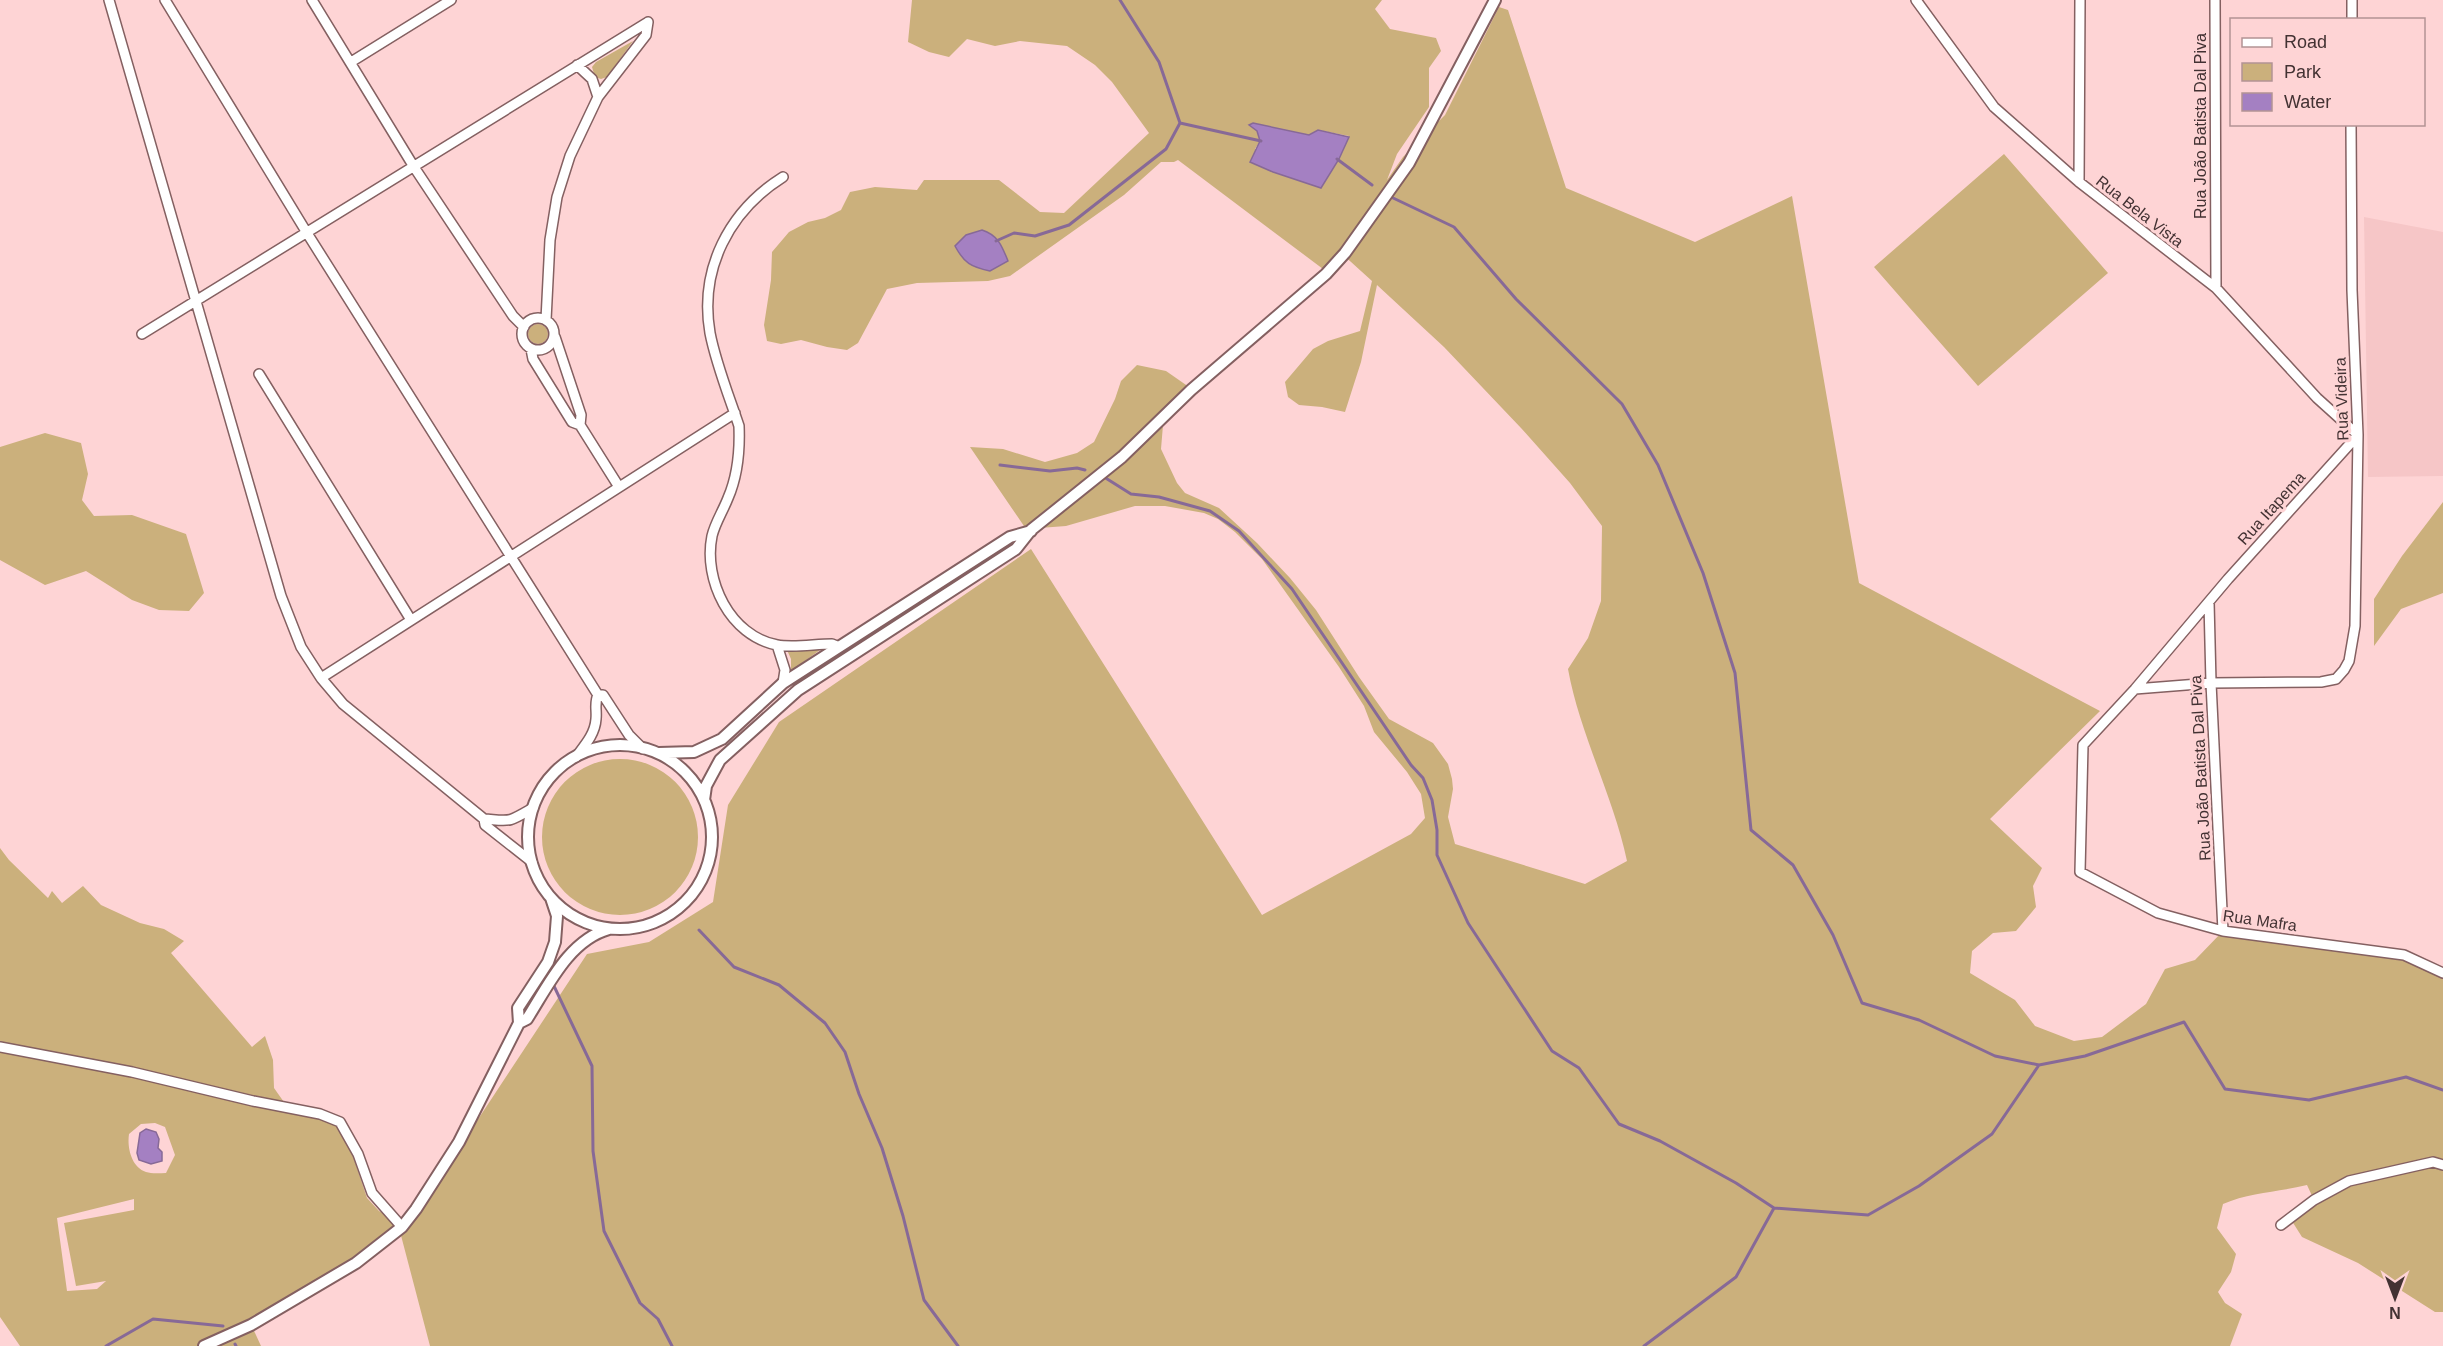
<svg xmlns="http://www.w3.org/2000/svg" width="2443" height="1346" viewBox="0 0 2443 1346" font-family="Helvetica,sans-serif">
  <style>
    .built { fill: #f6c6c7 }
    .green { fill: #cbb07c; fill-rule: evenodd }
    .water { fill: #a480c2; stroke: #876997; stroke-width: 1.5 }
    .lines { fill: none; stroke-linecap: round; stroke-linejoin: round }
    .stream { stroke: #876997; stroke-width: 3 }
    .minor-casing { stroke: #846061; stroke-width: 12 }
    .tertiary-casing { stroke: #846061; stroke-width: 14 }
    .minor { stroke: #fff; stroke-width: 9 }
    .tertiary { stroke: #fff; stroke-width: 10 }
    .labels { text-anchor: middle; stroke-width: 6; stroke-linejoin: round; paint-order: stroke }
    .street-label { font-size: 16px; fill: #433233; stroke: #fed4d5 }
  </style>
  <rect width="100%" height="100%" fill="#fed4d5"/>
  <path class="built" d="M 2364,217 L 2443,232 L 2443,476 L 2368,477 Z"/>
  <path class="green" d="M 912,0 L 1382,0 L 1375,9 L 1390,29 L 1436,38 L 1441,51 L 1429,68 L 1429,107 L 1397,154 L 1387,180 L 1403,157 L 1445,115 L 1499,7 L 1508,10 L 1566,188 L 1695,242 L 1792,196 L 1859,583 L 2100,711 L 1990,819 L 2042,868 L 2033,886 L 2036,907 L 2016,931 L 1993,933 L 1972,951 L 1970,973 L 2015,1000 L 2035,1026 L 2074,1041 L 2102,1037 L 2146,1004 L 2165,969 L 2195,960 L 2223,931 L 2404,955 L 2443,973 L 2443,1312 L 2435,1312 L 2358,1263 L 2302,1237 L 2290,1218 L 2314,1200 L 2307,1185 C 2279,1192 2250,1192 2223,1204 L 2217,1228 L 2236,1254 L 2231,1272 L 2218,1292 L 2225,1303 L 2242,1314 L 2230,1346 L 430,1346 L 398,1224 L 355,1259 L 249,1320 L 261,1346 L 20,1346 L 0,1317 L 0,848 L 9,860 L 48,898 L 52,891 L 62,903 L 83,886 L 101,905 L 140,923 L 164,929 L 184,941 L 171,953 L 252,1047 L 265,1036 L 273,1060 L 274,1088 L 286,1105 L 337,1120 L 346,1135 L 367,1198 L 379,1211 L 407,1227 L 587,954 L 649,942 L 713,902 L 728,805 L 779,722 L 1031,549 L 1262,915 L 1411,834 L 1425,818 L 1421,794 L 1407,772 L 1374,732 L 1364,706 L 1339,667 L 1262,559 L 1235,532 L 1218,519 L 1204,513 L 1165,506 L 1135,506 L 1066,526 L 1026,529 L 970,447 L 1003,449 L 1045,462 L 1077,453 L 1094,442 L 1115,399 L 1121,381 L 1137,365 L 1166,371 L 1189,387 L 1190,398 L 1163,425 L 1161,449 L 1177,483 L 1185,493 L 1219,508 L 1257,543 L 1290,578 L 1316,610 L 1359,677 L 1389,719 L 1433,743 L 1448,764 L 1452,779 L 1453,789 L 1448,817 L 1455,844 L 1585,884 L 1627,861 C 1613,795 1580,735 1568,669 L 1588,638 L 1601,601 L 1602,526 L 1570,483 L 1521,428 L 1444,347 L 1377,285 L 1361,362 L 1345,412 L 1322,407 L 1299,405 L 1288,397 L 1285,382 L 1313,349 L 1328,341 L 1360,331 L 1372,281 L 1340,252 L 1323,269 L 1178,160 L 1174,162 L 1161,162 L 1124,195 L 1010,276 L 988,281 L 917,283 L 887,289 L 858,343 L 847,350 L 827,347 L 801,340 L 781,344 L 767,341 L 764,325 L 771,280 L 772,252 L 789,232 L 808,222 L 825,218 L 841,210 L 850,192 L 875,187 L 917,190 L 924,180 L 999,180 L 1040,212 L 1064,213 L 1149,133 L 1112,82 L 1095,65 L 1067,46 L 1020,41 L 995,46 L 967,39 L 949,57 L 929,52 L 908,42 ZM 1253,123 L 1309,135 L 1318,130 L 1349,136 L 1321,188 L 1255,149 L 1260,141 L 1257,131 L 1249,125 ZM 155,1123 L 165,1127 L 175,1155 L 166,1173 C 160,1173 152,1174 146,1172 C 131,1167 127,1147 129,1134 L 141,1124 ZM 134,1199 L 134,1210 L 64,1223 L 76,1286 L 106,1281 L 97,1289 L 67,1291 L 57,1218 Z
    M 633,41 L 607,77 L 601,79 L 595,77 L 592,67 L 596,62 Z
    M 2004,154 L 2108,273 L 1978,386 L 1874,267 Z
    M528 334a10 10 0 1 1 20 0a10 10 0 1 1-20 0Z
    M 45,433 L 81,443 L 88,474 L 82,500 L 94,516 L 132,515 L 186,534 L 204,593 L 189,611 L 159,610 L 132,600 L 86,571 L 45,585 L 0,560 L 0,447 Z
    M 2443,502 L 2443,593 L 2401,609 L 2374,646 L 2374,599 L 2402,556 Z
    M 787,650 L 820,650 L 791,671 L 791,659 Z
    M542 837a78 78 0 1 1 156 0a78 78 0 1 1-156 0Z"/>
  <path class="water" d="M 1253,123 L 1309,135 L 1318,130 L 1349,137 L 1339,159 L 1321,188 L 1273,172 L 1250,162 L 1260,141 L 1257,131 L 1249,125 Z
    M 982,230 C 998,235 1002,246 1008,261 L 990,271 C 971,267 964,263 955,246 L 966,235 Z
    M 146,1129 L 156,1132 L 159,1139 L 158,1148 L 162,1152 L 162,1161 L 151,1164 L 139,1160 L 137,1153 L 140,1133 Z"/>
  <g class="lines">
    <path class="stream" d="M 1120,0 L 1159,62 L 1180,123 L 1261,141
      M 1337,159 L 1372,185
      M 1391,197 L 1454,227 L 1516,299 L 1622,404 L 1658,465 L 1703,573 L 1735,673 L 1751,830 L 1793,865 L 1833,935 L 1862,1003 L 1919,1020 L 1995,1056 L 2039,1065
      M 996,241 L 1014,233 L 1035,236 L 1069,225 L 1166,149 L 1180,123
      M 1000,465 L 1050,471 L 1077,468 L 1085,470
      M 1104,477 L 1131,494 L 1159,497 L 1210,511 L 1239,531 L 1292,589 L 1411,765 L 1423,778 L 1432,800 L 1437,830 L 1437,855 L 1468,923 L 1552,1051 L 1579,1068 L 1619,1124 L 1660,1141 L 1736,1183 L 1774,1208
      M 699,930 L 734,967 L 779,985 L 825,1023 L 845,1052 L 859,1094 L 882,1148 L 903,1216 L 924,1300 L 958,1346
      M 553,984 L 592,1066 L 593,1151 L 604,1231 L 640,1303 L 658,1319 L 672,1346
      M 235,1344 L 236,1346
      M 106,1346 L 153,1319 L 223,1326
      M 1644,1346 L 1736,1277 L 1774,1208 L 1868,1215 L 1919,1186 L 1992,1134 L 2039,1065 L 2085,1056 L 2184,1022 L 2225,1089 L 2309,1100 L 2406,1077 L 2443,1090"/>
    <defs>
      <path id="minor" d="M 109,0 L 281,596 L 301,647 L 321,678 L 343,704 L 484,819 L 485,825 L 532,862
        M 165,0 L 307,233 L 598,695 L 603,695 L 629,735 L 643,749
        M 312,0 L 414,167 L 513,316 L 524,327
        M 1916,0 L 1994,107 L 2079,182 L 2216,288 L 2317,398 L 2358,435 L 2228,579 L 2135,689 L 2083,745 L 2080,872 L 2158,913 L 2223,931 L 2404,955 L 2443,973
        M 2215,0 L 2216,288
        M 2352,20 L 2352,0
        M 351,62 L 451,0
        M 577,65 L 592,79 L 598,97
        M 783,177 C 729,211 699,269 710,333 C 716,364 729,396 739,426 C 740,451 738,475 728,498 C 723,511 715,523 712,536 C 703,580 730,636 777,645 C 794,648 815,644 832,644 L 837,646
        M 2079,182 L 2080,0
        M522 334a16 16 0 1 1 32 0a16 16 0 1 1-32 0Z
        M 546,320 L 550,240 L 557,197 L 570,156 L 598,97 L 646,35 L 648,22
        M 142,334 L 648,22
        M 555,337 L 581,415 L 580,425 L 619,487
        M 531,349 L 533,359 L 572,422 L 580,425
        M 259,374 L 411,620
        M 2209,602 L 2211,683 L 2223,931
        M 777,645 L 785,670 L 783,683
        M 321,678 L 735,413
        M 2135,689 L 2211,683 L 2321,682 L 2336,679 L 2344,670 L 2349,661 L 2355,626 L 2358,435 L 2352,290 L 2351,124
        M 576,757 C 585,745 595,734 596,719 C 597,710 594,703 598,695
        M 484,819 C 512,821 507,823 533,808
        M 0,1047 L 132,1072 L 253,1101 L 320,1114 L 340,1122 L 358,1154 L 372,1193 L 402,1227
        M 2281,1225 L 2314,1200 L 2349,1181 L 2433,1162 L 2443,1165"/>
      <path id="tertiary" d="M528 837a92 92 0 1 1 184 0a92 92 0 1 1-184 0Z
        M 659,753 L 694,752 L 722,739 L 783,683 L 1010,537 L 1031,531
        M 704,800 L 706,786 L 720,760 L 798,690 L 1016,549 L 1031,530 L 1122,457 L 1191,390 L 1326,274 L 1345,253 L 1409,163 L 1495,0
        M 519,1023 L 527,1019 C 548,986 569,940 609,929
        M 204,1346 L 251,1325 L 356,1263 L 402,1227 L 416,1209 L 459,1142 L 519,1023 L 518,1008 L 548,962 L 555,942 L 557,916 L 551,898"/>
    </defs>
    <use href="#minor" class="minor-casing"/>
    <use href="#tertiary" class="tertiary-casing"/>
    <use href="#minor" class="minor"/>
    <use href="#tertiary" class="tertiary"/>
  </g>
  <g class="labels">
    <g class="street-label">
      <text transform="translate(2200 126) rotate(-90)" y="6">Rua João Batista Dal Piva</text>
      <text transform="translate(2140 211) rotate(38)" y="6">Rua Bela Vista</text>
      <text transform="translate(2341 399) rotate(-92)" y="6">Rua Videira</text>
      <text transform="translate(2271 508) rotate(-48)" y="6">Rua Itapema</text>
      <text transform="translate(2200 768) rotate(-93)" y="6">Rua João Batista Dal Piva</text>
      <text transform="translate(2260 920) rotate(8)" y="6">Rua Mafra</text>
    </g>
  </g>
  <rect x="2230" y="18" width="195" height="108" fill="#fed4d5" stroke="#b39394" stroke-width="1.5"/>
  <rect x="2242" y="38" width="30" height="9" fill="#ffffff" stroke="#b39394" stroke-width="1.5"/>
  <text x="2284" y="48" font-size="18" fill="#433233">Road</text>
  <rect x="2242" y="63" width="30" height="18" fill="#cbb07c" stroke="#b39394" stroke-width="1.5"/>
  <text x="2284" y="78" font-size="18" fill="#433233">Park</text>
  <rect x="2242" y="93" width="30" height="18" fill="#a480c2" stroke="#b39394" stroke-width="1.5"/>
  <text x="2284" y="108" font-size="18" fill="#433233">Water</text>
  <g transform="translate(2395 1298) rotate(180)" stroke="#fed4d5" stroke-width="4.5" paint-order="stroke">
  <path d="M0-4.5L10 22L0 15L-10 22Z" fill="#433233"/>
  <text y="-9" font-size="16" font-weight="bold" text-anchor="middle" fill="#433233">N</text>
  </g>
</svg>
